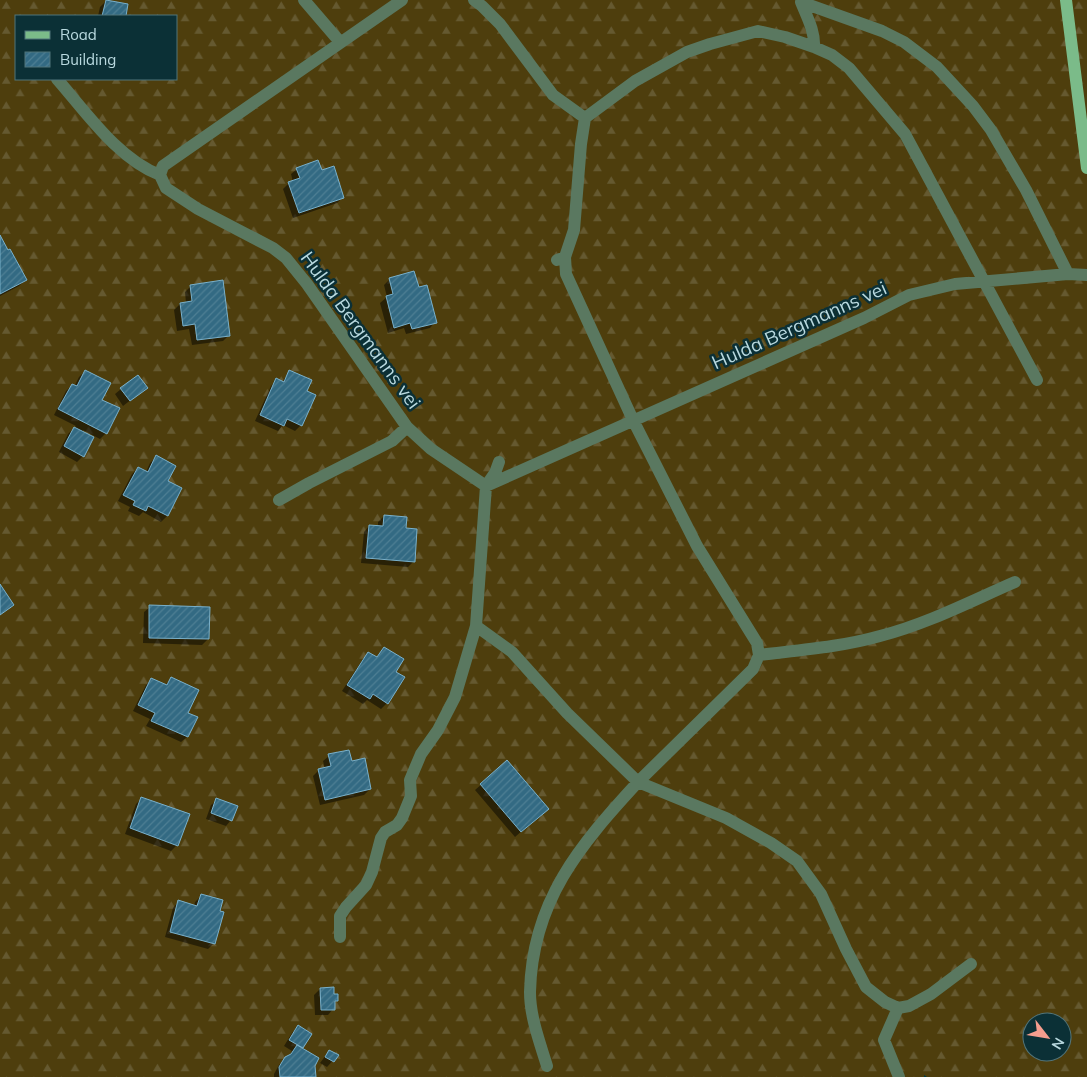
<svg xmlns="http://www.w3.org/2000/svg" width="1087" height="1077" viewBox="0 0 1087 1077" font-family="Mulish,sans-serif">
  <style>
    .forest { fill: url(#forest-firs); fill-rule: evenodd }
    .shadow { fill: #0007 }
    .building { fill: url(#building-hatch); stroke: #79b1cc }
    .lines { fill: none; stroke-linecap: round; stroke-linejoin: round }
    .minor { stroke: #5a7860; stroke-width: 12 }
    .major { stroke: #7bbb89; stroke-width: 12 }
    .labels { text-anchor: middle; stroke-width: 5; stroke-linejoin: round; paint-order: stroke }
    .street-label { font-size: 19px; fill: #b9d9df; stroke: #0b3036 }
  </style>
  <defs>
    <pattern id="forest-firs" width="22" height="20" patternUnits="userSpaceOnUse" patternTransform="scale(1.25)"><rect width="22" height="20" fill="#4e3e0d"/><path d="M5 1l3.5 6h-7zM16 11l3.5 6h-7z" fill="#655930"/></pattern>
    <pattern id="building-hatch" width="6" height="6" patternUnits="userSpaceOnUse" patternTransform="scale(1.25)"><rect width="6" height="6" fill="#336a83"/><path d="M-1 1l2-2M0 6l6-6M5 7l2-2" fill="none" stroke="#4e7f94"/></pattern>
  </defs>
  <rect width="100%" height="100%" fill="#013c44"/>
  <path class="forest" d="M 0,0 L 1087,0 L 1087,1077 L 927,1077 L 924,1075 L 924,1077 L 0,1077 ZM 16,16 L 176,16 L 176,79 L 16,79 ZM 1032,1022 L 1062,1022 L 1062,1052 L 1032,1052 Z"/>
  <path class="shadow" d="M 106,1 L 127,5 L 124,16 L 98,16 L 100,7 Z
    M 297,169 L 321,172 L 343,197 L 337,203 L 293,218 L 283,189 L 289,183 L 293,182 L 291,174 Z
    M 0,238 L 25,280 L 19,286 L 0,296 Z
    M 390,279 L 418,289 L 435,322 L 430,328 L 406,334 L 404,328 L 388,333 L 380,303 L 387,297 L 384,285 Z
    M 191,286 L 229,335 L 223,341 L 192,345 L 189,329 L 177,331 L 174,310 L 180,304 L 186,303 L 185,292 Z
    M 85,371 L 101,400 L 106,433 L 100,439 L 83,430 L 83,456 L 77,462 L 59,452 L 68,434 L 76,426 L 54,415 L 66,391 L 72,385 L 74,387 L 79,377 Z
    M 290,372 L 305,391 L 301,425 L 295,431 L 283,425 L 278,431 L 255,421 L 271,386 L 276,380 L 282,382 Z
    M 146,388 L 123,406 L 115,394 L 121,389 Z
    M 156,457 L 166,481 L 181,488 L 167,516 L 161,522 L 143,512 L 139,516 L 128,511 L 130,507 L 118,501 L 132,474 L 138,468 L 146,472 L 150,463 Z
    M 384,516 L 405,530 L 414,561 L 408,567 L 361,563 L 364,532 L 369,526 L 378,527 L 378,522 Z
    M 150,607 L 208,639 L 202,645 L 143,643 L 144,612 Z
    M 384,648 L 395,672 L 403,677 L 387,703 L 381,709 L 367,700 L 363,704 L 342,691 L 363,659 L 369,653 L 376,658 Z
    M 152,679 L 165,685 L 171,679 L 186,714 L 196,718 L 187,737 L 181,742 L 146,726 L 150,719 L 133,711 L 146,685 Z
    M 329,756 L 351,763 L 370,789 L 364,795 L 320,805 L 313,776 L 319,770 L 325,769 L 323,761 Z
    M 507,762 L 541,814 L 515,837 L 475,790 Z
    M 142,798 L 177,845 L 171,851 L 125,834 L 136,804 Z
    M 217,800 L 231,820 L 226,826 L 206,819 L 211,805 Z
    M 201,896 L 214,943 L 208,949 L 165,937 L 173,908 L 178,902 L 194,906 L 195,902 Z
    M 320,989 L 333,995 L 337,1000 L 333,1004 L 333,1009 L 328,1015 L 315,1015 L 314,995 Z
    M 298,1027 L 310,1034 L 301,1049 L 314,1066 L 315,1077 L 274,1077 L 274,1074 L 279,1065 L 289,1057 L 292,1051 L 284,1046 L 292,1033 Z
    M 329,1051 L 337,1056 L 327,1067 L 320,1063 Z"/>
  <path class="building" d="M 106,0 L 128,4 L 126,16 L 102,16 Z
    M 318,160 L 322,170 L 334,166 L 344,198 L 299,213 L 288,182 L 300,178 L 296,168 Z
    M 0,235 L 8,250 L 10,249 L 27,280 L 0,294 Z
    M 414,271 L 419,287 L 427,285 L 437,323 L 412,329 L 410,323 L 394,328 L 386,296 L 393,294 L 389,278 Z
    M 223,280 L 230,336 L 197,340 L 195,324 L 183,326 L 180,303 L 192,301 L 190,285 Z
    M 85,370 L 111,383 L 102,400 L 120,408 L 107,434 L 58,409 L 72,384 L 77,386 Z
    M 289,370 L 312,380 L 307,391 L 316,395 L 302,426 L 287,419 L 284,426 L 260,415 L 276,378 L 284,382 Z
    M 138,375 L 148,388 L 130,401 L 120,388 Z
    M 74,427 L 94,437 L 84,457 L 64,446 Z
    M 156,455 L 176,466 L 168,481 L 182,488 L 168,516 L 148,506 L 146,511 L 133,505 L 135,501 L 123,495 L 138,467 L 148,472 Z
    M 384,515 L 407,517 L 406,528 L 417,529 L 415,562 L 366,558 L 369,525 L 383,526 Z
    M 0,584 L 14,605 L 0,615 Z
    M 149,605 L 210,607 L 209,639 L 149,638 Z
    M 384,647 L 404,659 L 396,672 L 405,677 L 388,704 L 373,694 L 370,699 L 347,685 L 368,652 L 377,657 Z
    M 171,677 L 199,690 L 188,713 L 198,717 L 188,737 L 151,721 L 155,713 L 138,705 L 151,678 L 167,685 Z
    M 349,750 L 352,761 L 365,758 L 371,789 L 325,800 L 318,769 L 331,766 L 328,754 Z
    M 507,760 L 549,809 L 521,832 L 480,784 Z
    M 141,797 L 190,814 L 178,846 L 130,828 Z
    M 216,798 L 238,806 L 232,821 L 211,813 Z
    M 201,894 L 223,900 L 220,911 L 224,912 L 215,944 L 170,932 L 178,900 L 197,906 Z
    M 334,987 L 334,994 L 338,994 L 338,1001 L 335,1001 L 335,1010 L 321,1010 L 320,988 Z
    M 298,1025 L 312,1034 L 303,1048 L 289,1040 Z
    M 297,1045 L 319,1058 L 315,1066 L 316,1077 L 280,1077 L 279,1067 L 285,1057 L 291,1054 Z
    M 329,1050 L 339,1055 L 334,1062 L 325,1057 Z"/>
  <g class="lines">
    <path class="minor" d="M 304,0 L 340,42
      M 402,0 L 163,166 L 160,175 L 166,188 L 198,209 L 273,248 L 286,258 L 307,284 L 407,427 L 431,449 L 486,486 L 864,318 L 909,295 L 955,284 L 1068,274
      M 474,0 L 482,6 L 500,24 L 553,95 L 585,118
      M 814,47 L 832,55 L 849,68 L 905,134 L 1037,380
      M 57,79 C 86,112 118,159 160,175
      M 565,257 L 566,274 L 633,420 L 697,546 L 757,643 L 759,655 L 753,669 L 638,782 L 726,818 L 771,843 L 797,861 L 821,894 L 846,949 L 866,987 L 885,1002 L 898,1008 L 909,1006 L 931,994 L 971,964
      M 557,260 L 565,257 L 574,230 L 581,144 L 585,118 L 635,81 L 687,52 L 710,44 L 758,31 L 785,37 L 814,47 C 815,31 807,17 801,2 L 882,31 L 904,42 L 937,67 L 973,106 L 991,130 L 1026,190 L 1068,274 L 1087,275
      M 499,462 L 495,473 L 486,486 L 476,626 L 512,652 L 567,713 L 638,782 C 580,845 532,901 530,992 C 530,1017 540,1043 547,1066
      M 279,500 L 309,483 L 392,441 L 407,427
      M 759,655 C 800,650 841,647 880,636 C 927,624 971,601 1015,582
      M 340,937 L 340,916 L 346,907 L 366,885 L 372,872 L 381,838 L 385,832 L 397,825 L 402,818 L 411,796 L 410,780 L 421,754 L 438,730 L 455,697 L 476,626
      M 898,1008 L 884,1040 L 899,1077"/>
    <path class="major" d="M 1066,0 L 1087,168"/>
  </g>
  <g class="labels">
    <g class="street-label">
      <text transform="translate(799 325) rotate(-24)" y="7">Hulda Bergmanns vei</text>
      <text transform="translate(361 330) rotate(54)" y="7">Hulda Bergmanns vei</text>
    </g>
  </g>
  <rect x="15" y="15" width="162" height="65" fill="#0b3036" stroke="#51747a"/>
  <rect x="25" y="31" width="25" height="8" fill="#7bbb89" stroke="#51747a"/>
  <text x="60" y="40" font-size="15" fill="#b9d9df">Road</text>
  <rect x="25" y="52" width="25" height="15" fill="url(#building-hatch)" stroke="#51747a"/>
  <text x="60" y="65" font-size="15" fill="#b9d9df">Building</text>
  <g transform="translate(1047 1037) rotate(121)"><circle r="24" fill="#0b3036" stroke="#51747a"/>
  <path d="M0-4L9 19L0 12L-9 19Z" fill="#f59d8e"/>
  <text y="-8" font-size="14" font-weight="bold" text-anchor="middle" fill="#b9d9df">N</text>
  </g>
</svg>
